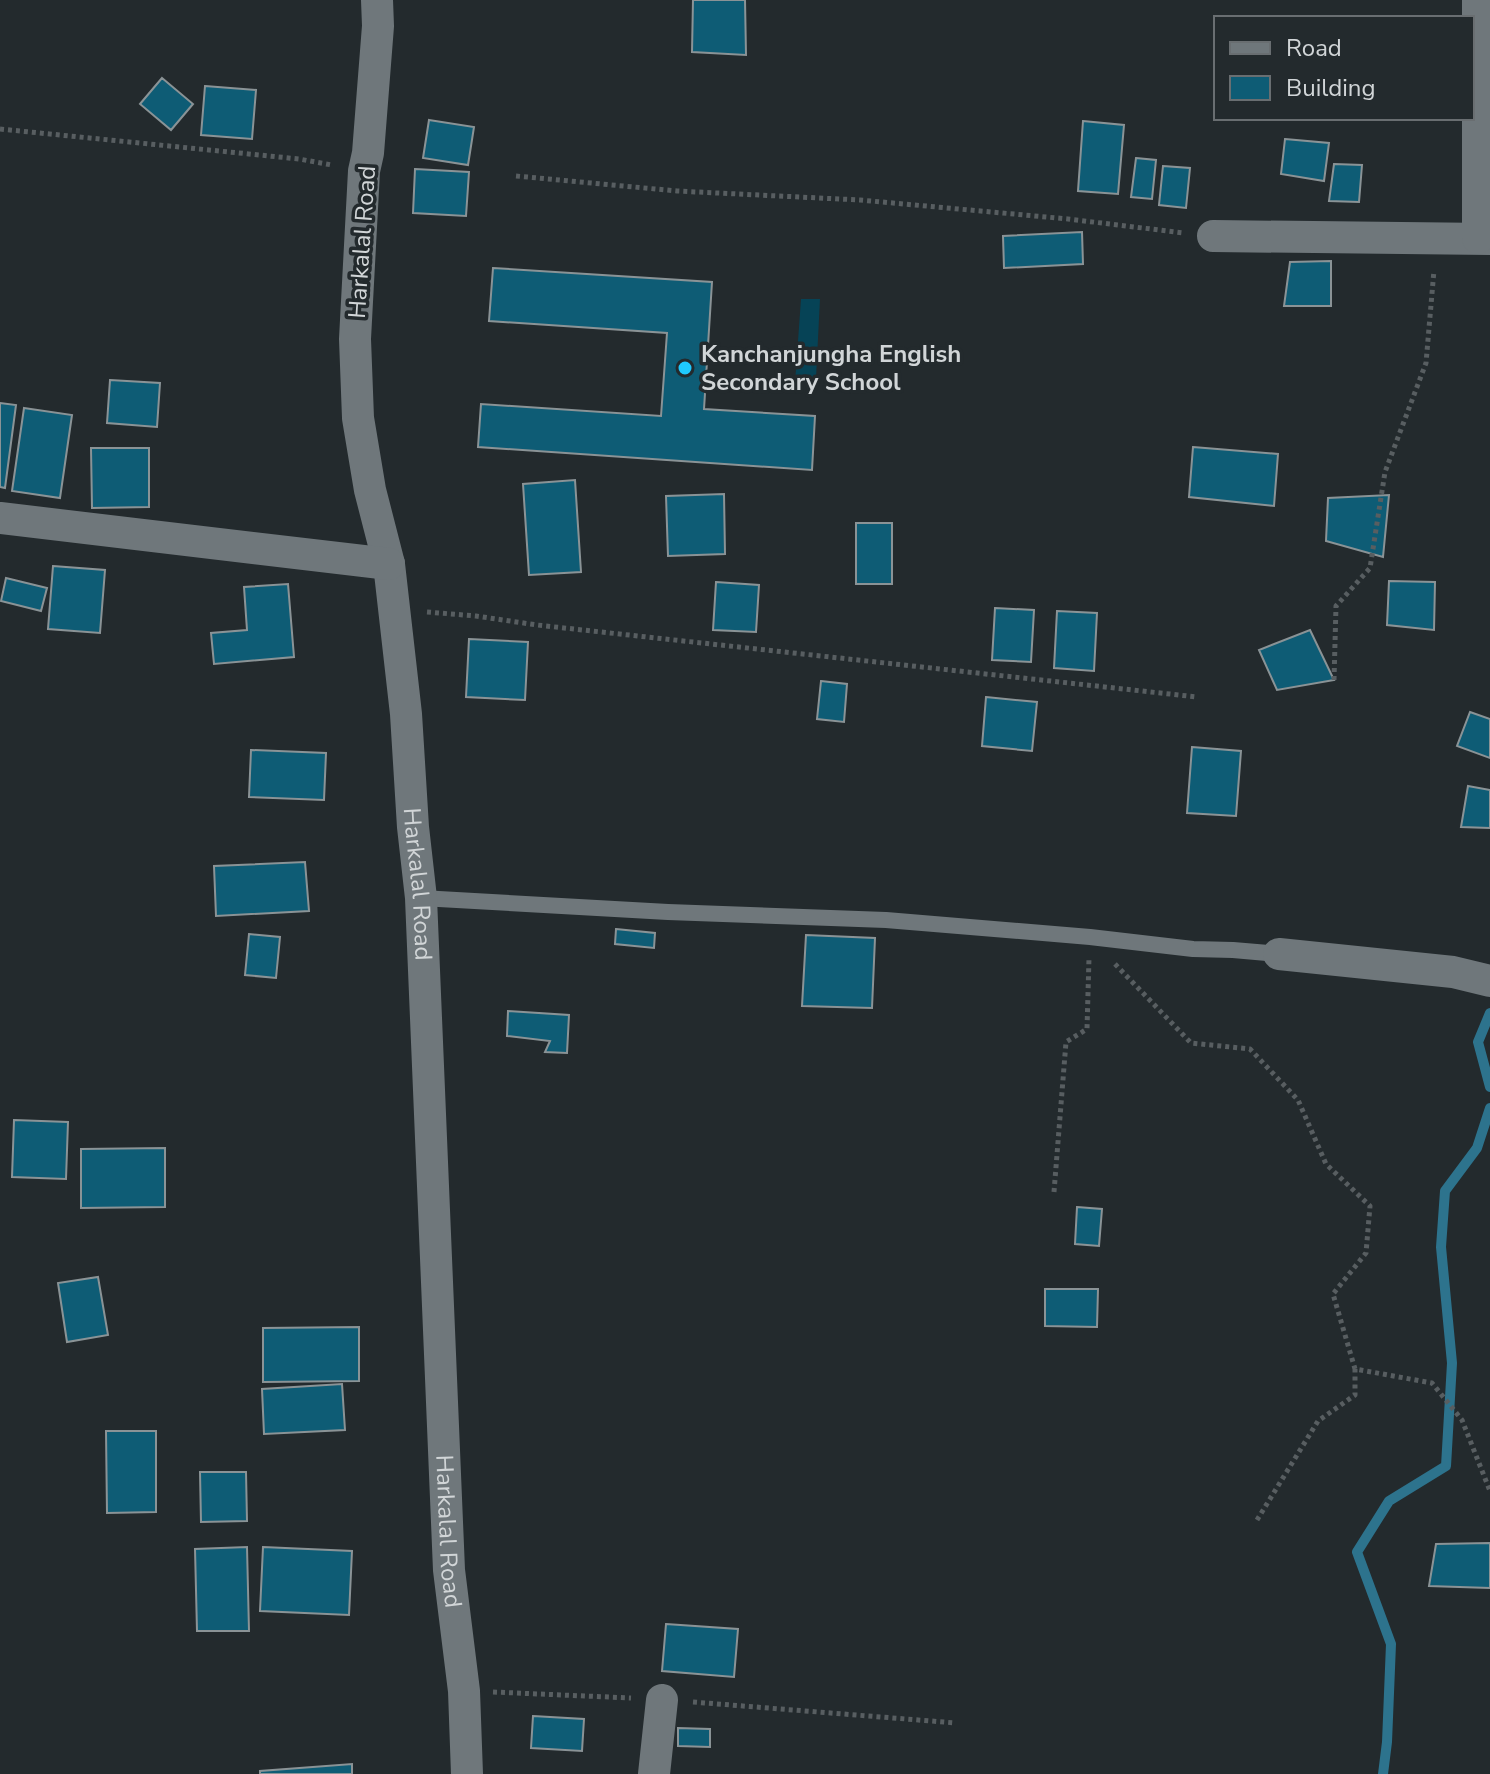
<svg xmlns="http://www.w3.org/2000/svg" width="1490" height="1774" viewBox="0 0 1490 1774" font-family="'Nunito Sans',sans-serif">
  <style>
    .green { fill: #064356 }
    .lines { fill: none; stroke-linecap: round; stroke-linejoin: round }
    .stream { stroke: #2d738d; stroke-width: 10 }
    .building { fill: #0e5c75; stroke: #8a9396; stroke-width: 2 }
    .path { stroke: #585e61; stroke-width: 5; stroke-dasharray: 4 4; stroke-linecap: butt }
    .service { stroke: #6f777b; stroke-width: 16 }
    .minor { stroke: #6f777b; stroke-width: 32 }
    .poi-dot { fill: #1fc9fd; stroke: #232a2d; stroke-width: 3 }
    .labels { text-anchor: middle; stroke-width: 7; stroke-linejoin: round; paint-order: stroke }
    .street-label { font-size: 24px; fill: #d1d5d7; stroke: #232a2d }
    .poi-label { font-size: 24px; font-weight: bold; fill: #d1d5d7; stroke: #232a2d; text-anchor: start }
  </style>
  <rect width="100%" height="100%" fill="#232a2d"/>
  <path class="green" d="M 801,299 L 820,299 L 816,378 L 795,383 Z"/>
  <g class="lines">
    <path class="stream" d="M 1490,1013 L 1478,1042 L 1490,1087
      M 1383,1774 L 1387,1742 L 1391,1644 L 1357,1552 L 1389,1501 L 1446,1466 L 1452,1363 L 1441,1247 L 1445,1191 L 1477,1148 L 1490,1108"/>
  </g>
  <path class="building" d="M 693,0 L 745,0 L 746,55 L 692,52 Z
    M 162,78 L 193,104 L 171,130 L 140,104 Z
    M 205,86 L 256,90 L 252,139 L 201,135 Z
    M 429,120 L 474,127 L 468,165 L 423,158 Z
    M 1083,121 L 1124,125 L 1118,194 L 1078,191 Z
    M 1285,139 L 1329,143 L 1324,181 L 1281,174 Z
    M 1136,158 L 1156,160 L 1152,199 L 1131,197 Z
    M 1334,164 L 1362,165 L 1359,202 L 1329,201 Z
    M 1163,166 L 1190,168 L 1186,208 L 1159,205 Z
    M 415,169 L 469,172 L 466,216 L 413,213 Z
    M 1082,232 L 1083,264 L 1004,268 L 1003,236 Z
    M 1331,261 L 1331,306 L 1284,306 L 1290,262 Z
    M 493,268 L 712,282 L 704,409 L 815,416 L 812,470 L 478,447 L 481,404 L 661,416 L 667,333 L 489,321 Z
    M 110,380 L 160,383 L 157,427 L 107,423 Z
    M 0,403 L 16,405 L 5,488 L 0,487 Z
    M 24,408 L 72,415 L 60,498 L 12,491 Z
    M 1193,447 L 1278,454 L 1274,506 L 1189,497 Z
    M 91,448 L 149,448 L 149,507 L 92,508 Z
    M 575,480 L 581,572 L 529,575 L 523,484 Z
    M 724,494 L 725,554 L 668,556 L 666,496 Z
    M 1389,495 L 1383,557 L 1326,541 L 1328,498 Z
    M 856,523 L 892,523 L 892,584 L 856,584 Z
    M 53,566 L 105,570 L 100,633 L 48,629 Z
    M 6,578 L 47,588 L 41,611 L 1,601 Z
    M 1389,581 L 1435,582 L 1434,630 L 1387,625 Z
    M 716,582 L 759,585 L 756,632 L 713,630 Z
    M 288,584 L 294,657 L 214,664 L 211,633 L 247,630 L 244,587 Z
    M 995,608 L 1034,610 L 1031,662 L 992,660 Z
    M 1057,611 L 1097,613 L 1094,671 L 1054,668 Z
    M 1310,630 L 1334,680 L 1277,690 L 1259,650 Z
    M 469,639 L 528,642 L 525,700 L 466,697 Z
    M 821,681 L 847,684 L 844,722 L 817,719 Z
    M 986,697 L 1037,702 L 1032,751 L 982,746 Z
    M 1470,712 L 1490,719 L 1490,758 L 1457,746 Z
    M 1192,747 L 1241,751 L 1236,816 L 1187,813 Z
    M 251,750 L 326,753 L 324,800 L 249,797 Z
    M 1468,786 L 1490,790 L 1490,828 L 1461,827 Z
    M 305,862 L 309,911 L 216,916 L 214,866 Z
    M 616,929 L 655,933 L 654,948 L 615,944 Z
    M 249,934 L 280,937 L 276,978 L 245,975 Z
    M 806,935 L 875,938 L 872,1008 L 802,1006 Z
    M 508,1011 L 569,1015 L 567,1053 L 545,1052 L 550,1041 L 507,1036 Z
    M 14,1120 L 68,1122 L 66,1179 L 12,1177 Z
    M 165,1148 L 165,1207 L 81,1208 L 81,1149 Z
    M 1077,1207 L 1102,1209 L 1099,1246 L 1075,1244 Z
    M 98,1277 L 108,1335 L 67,1342 L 58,1283 Z
    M 1045,1289 L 1098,1289 L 1097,1327 L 1045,1326 Z
    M 359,1327 L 359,1381 L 263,1382 L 263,1328 Z
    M 342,1384 L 345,1430 L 264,1434 L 262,1389 Z
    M 106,1431 L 156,1431 L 156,1512 L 107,1513 Z
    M 200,1472 L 246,1472 L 247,1521 L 201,1522 Z
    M 1490,1543 L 1490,1588 L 1429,1586 L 1436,1544 Z
    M 247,1547 L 249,1631 L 197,1631 L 195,1549 Z
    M 263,1547 L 352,1551 L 349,1615 L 260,1611 Z
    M 666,1624 L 738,1629 L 734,1677 L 662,1671 Z
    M 533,1716 L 584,1719 L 582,1751 L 531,1748 Z
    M 678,1728 L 710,1729 L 710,1747 L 678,1746 Z
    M 352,1764 L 352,1774 L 260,1774 L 260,1771 Z"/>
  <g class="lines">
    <path class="path" d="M 0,129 L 299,159 L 332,165
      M 516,176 L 677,191 L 860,200 L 1068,219 L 1184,233
      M 427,612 L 476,616 L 537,625 L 1197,697
      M 1334,680 L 1336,606 L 1370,568 L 1385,472 L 1426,363 L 1434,270
      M 1115,964 L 1191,1043 L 1250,1049 L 1298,1100 L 1326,1164 L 1370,1206 L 1366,1253 L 1333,1294 L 1355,1369 L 1432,1383 L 1462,1420 L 1490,1491
      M 1054,1192 L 1066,1042 L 1087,1029 L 1089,958
      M 1257,1520 L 1318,1421 L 1355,1395 L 1355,1369
      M 493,1692 L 631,1698
      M 693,1702 L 956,1723"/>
    <path class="service" d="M 421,898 L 668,912 L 886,920 L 1090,937 L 1193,949 L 1233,950 L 1279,954"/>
    <g class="minor">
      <path id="s1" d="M 377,0 L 378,26 L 368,153 L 364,171 L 355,339 L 358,418 L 370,490 L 389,564 L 406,714 L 413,827 L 421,898 L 449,1570 L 464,1691 L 467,1774"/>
      <path d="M 1213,236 L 1490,239"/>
      <path d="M 1478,238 L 1478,0"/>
      <path d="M 0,518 L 389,564"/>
      <path d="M 1279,954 L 1453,972 L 1490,981"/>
      <path d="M 654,1774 L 662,1700"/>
    </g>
  </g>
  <circle class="poi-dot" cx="685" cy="368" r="8"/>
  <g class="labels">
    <g class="street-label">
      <text transform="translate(362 242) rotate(-86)" y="8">Harkalal Road</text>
      <text dy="8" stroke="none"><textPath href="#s1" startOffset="890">Harkalal Road</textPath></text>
      <text dy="8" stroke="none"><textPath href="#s1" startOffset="1538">Harkalal Road</textPath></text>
    </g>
    <g class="poi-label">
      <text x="701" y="362">Kanchanjungha English<tspan x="701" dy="28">Secondary School</tspan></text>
    </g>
  </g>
  <rect x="1214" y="16" width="260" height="104" fill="#232a2d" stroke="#696e71" stroke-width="2"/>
  <rect x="1230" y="42" width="40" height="12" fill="#6f777b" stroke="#696e71" stroke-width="2"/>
  <text x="1286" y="56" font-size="24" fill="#d1d5d7">Road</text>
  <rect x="1230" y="76" width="40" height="24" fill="#0e5c75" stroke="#696e71" stroke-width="2"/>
  <text x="1286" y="96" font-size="24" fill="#d1d5d7">Building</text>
</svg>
